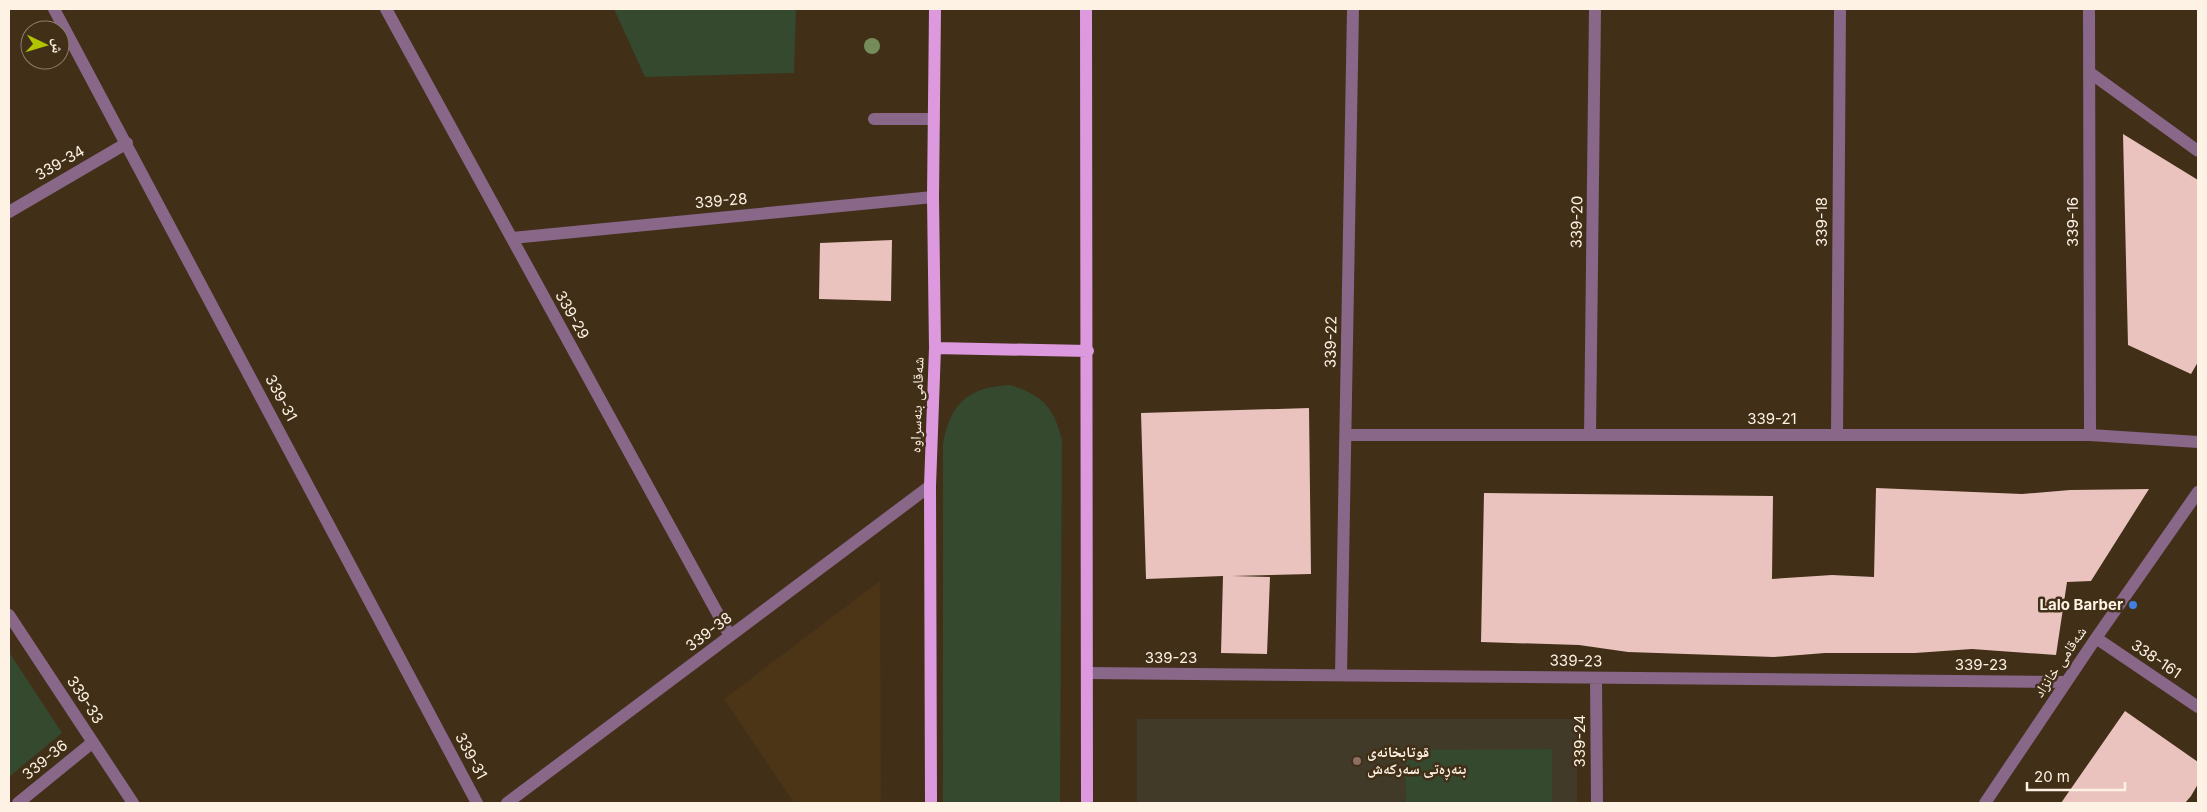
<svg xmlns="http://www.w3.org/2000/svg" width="2207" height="812" viewBox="0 0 2207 812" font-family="Inter,'Noto Naskh Arabic',sans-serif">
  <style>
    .built { fill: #4b3516 }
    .education { fill: #413a29 }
    .green { fill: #34492e }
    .building { fill: #eac3be }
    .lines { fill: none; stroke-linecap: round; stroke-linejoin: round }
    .minor { stroke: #886789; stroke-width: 12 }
    .major { stroke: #dd99de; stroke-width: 12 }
    .tree { fill: #758c5a }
    .shop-dot { fill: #3f7fe0; stroke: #412f18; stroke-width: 2 }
    .education-dot { fill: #8d6e63; stroke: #412f18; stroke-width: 2 }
    .labels { text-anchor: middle; stroke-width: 5; stroke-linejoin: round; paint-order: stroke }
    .street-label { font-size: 15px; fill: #fdf2e4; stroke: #412f18 }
    .poi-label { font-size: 15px; font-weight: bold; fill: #fdf2e4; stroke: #412f18; text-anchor: end }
  </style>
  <rect width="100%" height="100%" fill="#412f18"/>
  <path class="built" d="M 880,581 L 881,803 L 794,803 L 724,699 Z"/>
  <path class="education" d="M 1137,719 L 1577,719 L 1577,803 L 1137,803 Z"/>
  <path class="green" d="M 614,9 L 796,9 L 794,73 L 645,77 Z
    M 1010,385 C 1042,395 1054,407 1062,440 L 1060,803 L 943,803 L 943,444 C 950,403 969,387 1010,385 Z
    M 9,652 L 62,733 L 9,777 Z
    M 1552,749 L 1552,803 L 1406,803 L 1405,750 Z"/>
  <path class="building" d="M 2123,134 L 2198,180 L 2198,362 L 2191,374 L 2128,345 Z
    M 892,240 L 891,301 L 819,299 L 820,243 Z
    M 1309,408 L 1311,574 L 1232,576 L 1270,577 L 1267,654 L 1221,653 L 1223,576 L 1146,579 L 1141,413 Z
    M 1876,488 L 2022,494 L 2070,490 L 2149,489 L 2091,581 L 2067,582 L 2056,655 L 1972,649 L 1915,653 L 1825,653 L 1774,657 L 1628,652 L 1579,645 L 1481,642 L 1484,493 L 1773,496 L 1772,579 L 1832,575 L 1874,577 Z
    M 2125,711 L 2198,762 L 2198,784 L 2191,796 L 2185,803 L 2061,803 Z"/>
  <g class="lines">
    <path class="minor" d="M 54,9 L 477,803
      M 386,9 L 730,636
      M 2089,9 L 2090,435
      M 2089,72 L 2198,151
      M 874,119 L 934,119
      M 9,212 L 127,143
      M 512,238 L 933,197
      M 1346,435 L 2090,435 L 2198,442
      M 1590,435 L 1595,9
      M 1837,435 L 1840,9
      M 9,615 L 133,803
      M 2096,638 L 2198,707
      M 1087,673 L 2066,682
      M 1341,675 L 1353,9
      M 1596,678 L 1597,803
      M 18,803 L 93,742
      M 507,803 L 930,486
      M 1985,803 L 2096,638 L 2198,492"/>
    <path class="major" d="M 1086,9 L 1087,803
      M 935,348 L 1088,351
      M 931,803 L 930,486 L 935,348 L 933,197 L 935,9"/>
  </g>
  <circle class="tree" cx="872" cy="46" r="8"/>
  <circle class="shop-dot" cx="2133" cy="605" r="5"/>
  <circle class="education-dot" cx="1357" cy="761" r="5"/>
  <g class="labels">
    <g class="street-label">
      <text transform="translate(60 163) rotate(-30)" y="5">339-34</text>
      <text transform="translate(721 201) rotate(-5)" y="5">339-28</text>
      <text transform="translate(1577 222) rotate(-89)" y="5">339-20</text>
      <text transform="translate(1822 222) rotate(-90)" y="5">339-18</text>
      <text transform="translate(2073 222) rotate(-90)" y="5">339-16</text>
      <text transform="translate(572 315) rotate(61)" y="5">339-29</text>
      <text transform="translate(1331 342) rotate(-89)" y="5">339-22</text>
      <text transform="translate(281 398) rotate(62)" y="5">339-31</text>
      <text transform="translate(917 405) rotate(-88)" y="5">شەقامی بنەسراوە</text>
      <text x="1772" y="424">339-21</text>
      <text transform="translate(709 632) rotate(-37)" y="5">339-38</text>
      <text x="1171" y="663">339-23</text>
      <text transform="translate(2156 659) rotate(34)" y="5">338-161</text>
      <text transform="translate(1576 661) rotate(1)" y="5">339-23</text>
      <text transform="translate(2060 662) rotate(-56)" y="5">شەقامی خانزاد</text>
      <text x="1981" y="670">339-23</text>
      <text transform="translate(85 700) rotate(57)" y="5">339-33</text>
      <text transform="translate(1580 741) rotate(-90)" y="5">339-24</text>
      <text transform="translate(471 756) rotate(62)" y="5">339-31</text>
      <text transform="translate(45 760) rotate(-39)" y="5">339-36</text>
    </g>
    <g class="poi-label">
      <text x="2123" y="610">Lalo Barber</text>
      <text x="1367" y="757" text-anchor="start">قوتابخانەی<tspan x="1367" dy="17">بنەڕەتی سەرکەش</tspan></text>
    </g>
  </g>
  <rect width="2207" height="812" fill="none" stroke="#fdf2e4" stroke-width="20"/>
  <g transform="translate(45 45) rotate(95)"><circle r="24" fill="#412f18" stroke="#8c7d6a"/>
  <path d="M0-4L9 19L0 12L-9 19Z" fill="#b0c500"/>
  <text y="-8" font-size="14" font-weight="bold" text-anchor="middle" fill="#fdf2e4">ش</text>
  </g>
  <path d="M2027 782v8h98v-8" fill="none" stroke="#fdf2e4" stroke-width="2.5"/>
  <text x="2034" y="782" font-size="15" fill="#fdf2e4" stroke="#412f18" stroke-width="4" paint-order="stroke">20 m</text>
</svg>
